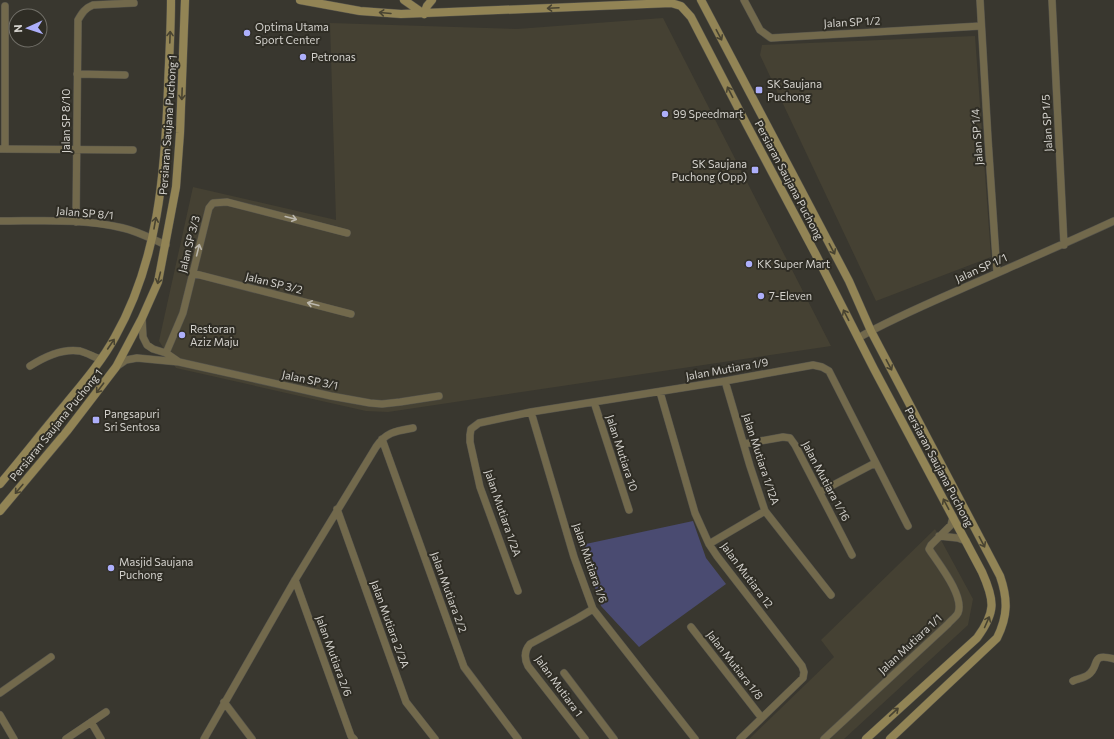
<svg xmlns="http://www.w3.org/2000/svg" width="1114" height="739" viewBox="0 0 1114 739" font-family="Commissioner,sans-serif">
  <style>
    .built { fill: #454133 }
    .green { fill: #4a4b71 }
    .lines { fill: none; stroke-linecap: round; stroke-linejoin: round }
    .street-casing { stroke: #55534b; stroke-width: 8 }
    .secondary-casing { stroke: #55534b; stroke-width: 9 }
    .street { stroke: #72694c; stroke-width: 7 }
    .secondary { stroke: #928455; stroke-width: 8 }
    .oneway { stroke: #484331 }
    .oneway2 { stroke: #bbb7ac }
    .poi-dot { fill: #adaffb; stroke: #2f2d25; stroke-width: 1.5 }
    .labels { text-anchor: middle; stroke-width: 4; stroke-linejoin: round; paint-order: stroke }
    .street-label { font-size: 11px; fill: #d3d1cc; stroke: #2f2d25 }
    .poi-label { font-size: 11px; fill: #d3d1cc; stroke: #2f2d25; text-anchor: start }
  </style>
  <rect width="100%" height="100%" fill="#39372f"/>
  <path class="built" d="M 663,18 L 831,346 L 388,412 L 366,411 L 176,368 L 159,341 L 193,187 L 336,220 L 330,23 L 517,29 Z
    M 975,36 L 991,257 L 876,301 L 760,55 L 762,45 Z
    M 935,529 L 973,599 L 968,625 L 844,739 L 749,739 L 834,657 L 821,640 Z"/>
  <path class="green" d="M 693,521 L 706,558 L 726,584 L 639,647 L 601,606 L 581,545 Z"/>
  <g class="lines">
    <defs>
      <path id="street" d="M 744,0 L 760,30 L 771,38 L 981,26
        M 980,0 L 988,139 L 997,273
        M 1052,0 L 1064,245
        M 77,74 L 125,75
        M 0,149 L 133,150
        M 5,149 L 5,6
        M 0,221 C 40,221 83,218 123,228 C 137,231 152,239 166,245
        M 76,222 L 78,20 C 82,13 85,8 93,5 L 134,3
        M 192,273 L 351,314
        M 142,318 L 143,337 L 147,345 L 153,349 L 166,353 L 179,362
        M 858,338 C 888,321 920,307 952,293 C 1006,269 1060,246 1114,221
        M 166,353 L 183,313 L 209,208 L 213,203 L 227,202 L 347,233
        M 30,366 C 44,357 62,348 80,351 C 87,353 94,357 100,359
        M 116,367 L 126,360 L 137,358 L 179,362 L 331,396 L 370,403 L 382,404 L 400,402 L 439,396
        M 725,381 L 750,466 L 765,511 L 831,595
        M 660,392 L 695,513 L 709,544 L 717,556 L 802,666 L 804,672 L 803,678 L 740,739
        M 594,402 L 629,510
        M 531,412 L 574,557 L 593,609 L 695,739
        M 382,439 L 464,667 L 518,739
        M 744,444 L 783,437 L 790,438 L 795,445 L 852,555
        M 820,492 L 875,463
        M 337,509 L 406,702 L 435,739
        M 939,536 L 958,538 L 966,541
        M 709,544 L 765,511
        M 295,580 L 351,736 L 354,739
        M 518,591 L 480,487 L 470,442 L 470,435 L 471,429 L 479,423 L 531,412 L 725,381 L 813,365 L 822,367 L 829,371 L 908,526
        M 691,627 L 761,717
        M 564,673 L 614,739
        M 1073,681 C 1077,679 1084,678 1088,675 C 1101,666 1089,652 1114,659
        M 0,693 L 51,657
        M 224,702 L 252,739
        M 0,715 L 14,739
        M 91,722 L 101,739
        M 66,739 L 106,712
        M 204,739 L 295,580 L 376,447 C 386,432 396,431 413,428
        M 585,739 L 528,666 C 524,658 524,651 530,644 L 578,618 L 593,609
        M 824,739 L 948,624 C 950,621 956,617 958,613 C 965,596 938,563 929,549 L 931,545 L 951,525 L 953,517"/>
      <path id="secondary" d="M 300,0 L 360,11 L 401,14 L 671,3 L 681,6 L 691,17 L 748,127 L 815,253 L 874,369 L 982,572 C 995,601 996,612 977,638 L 866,739
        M 404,0 L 424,14
        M 701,0 L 849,281 L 871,331 L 1000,576 C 1008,599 1008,616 997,638 L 890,739
        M 424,14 L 427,6 L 432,0
        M 0,484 C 22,458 43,431 65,405 C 83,383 102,361 115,337 C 158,261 165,173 168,88 C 169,59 171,29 171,0
        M 0,511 L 67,431 L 116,367 L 142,318 L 158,282 L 176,187 L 180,133 L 185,0"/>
    </defs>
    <use href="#street" class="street-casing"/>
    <use href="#secondary" class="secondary-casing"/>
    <use href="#street" class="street"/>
    <use href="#secondary" class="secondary"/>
  </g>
  <defs><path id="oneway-shaft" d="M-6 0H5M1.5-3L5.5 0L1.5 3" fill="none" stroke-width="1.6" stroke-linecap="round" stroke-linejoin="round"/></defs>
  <g class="oneway">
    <use href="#oneway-shaft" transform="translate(553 8) rotate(177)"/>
    <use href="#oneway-shaft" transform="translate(385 13) rotate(-175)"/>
    <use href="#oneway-shaft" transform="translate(719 35) rotate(62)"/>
    <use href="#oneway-shaft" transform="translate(170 37) rotate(-88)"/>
    <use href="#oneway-shaft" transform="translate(730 92) rotate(-117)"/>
    <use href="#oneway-shaft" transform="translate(182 94) rotate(92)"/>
    <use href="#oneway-shaft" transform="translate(155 223) rotate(-80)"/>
    <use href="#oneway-shaft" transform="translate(832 249) rotate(62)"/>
    <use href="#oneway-shaft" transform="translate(159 278) rotate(104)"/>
    <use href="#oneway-shaft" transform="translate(846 315) rotate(-117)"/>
    <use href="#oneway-shaft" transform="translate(111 344) rotate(-56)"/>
    <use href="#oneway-shaft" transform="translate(889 365) rotate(62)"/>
    <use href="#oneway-shaft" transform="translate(100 388) rotate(127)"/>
    <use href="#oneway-shaft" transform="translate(19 489) rotate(130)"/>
    <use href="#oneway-shaft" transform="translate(946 504) rotate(-118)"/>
    <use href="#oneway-shaft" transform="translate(982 542) rotate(62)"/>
    <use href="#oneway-shaft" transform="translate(987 622) rotate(-66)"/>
    <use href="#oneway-shaft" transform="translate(894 712) rotate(-43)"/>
  </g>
  <g class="oneway2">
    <use href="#oneway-shaft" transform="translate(291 218) rotate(15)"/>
    <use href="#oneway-shaft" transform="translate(198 250) rotate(-76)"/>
    <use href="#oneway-shaft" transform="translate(313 304) rotate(-166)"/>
  </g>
  <g class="poi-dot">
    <circle cx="247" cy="33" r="4"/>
    <circle cx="303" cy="57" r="4"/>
    <rect x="755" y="86" width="8" height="8" rx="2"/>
    <circle cx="665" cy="114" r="4"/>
    <rect x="751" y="166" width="8" height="8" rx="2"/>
    <circle cx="749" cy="264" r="4"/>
    <circle cx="761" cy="296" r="4"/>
    <circle cx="182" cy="335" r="4"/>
    <rect x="92" y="416" width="8" height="8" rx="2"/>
    <circle cx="111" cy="568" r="4"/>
  </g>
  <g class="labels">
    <g class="street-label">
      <text transform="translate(852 22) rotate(-3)" y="4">Jalan SP 1/2</text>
      <text transform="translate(66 121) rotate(-90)" y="4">Jalan SP 8/10</text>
      <text transform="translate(1047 123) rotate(-93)" y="4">Jalan SP 1/5</text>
      <text transform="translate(168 125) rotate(-86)" y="4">Persiaran Saujana Puchong 1</text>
      <text transform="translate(977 137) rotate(-94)" y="4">Jalan SP 1/4</text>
      <text transform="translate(789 180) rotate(62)" y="4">Persiaran Saujana Puchong</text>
      <text transform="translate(85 213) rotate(5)" y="4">Jalan SP 8/1</text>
      <text transform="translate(189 244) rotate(-76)" y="4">Jalan SP 3/3</text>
      <text transform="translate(981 268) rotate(-24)" y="4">Jalan SP 1/1</text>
      <text transform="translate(274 283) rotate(14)" y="4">Jalan SP 3/2</text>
      <text transform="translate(727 369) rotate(-10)" y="4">Jalan Mutiara 1/9</text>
      <text transform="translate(310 380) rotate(12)" y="4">Jalan SP 3/1</text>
      <text transform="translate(56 425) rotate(-51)" y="4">Persiaran Saujana Puchong 1</text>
      <text transform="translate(622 453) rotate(72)" y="4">Jalan Mutiara 10</text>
      <text transform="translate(761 459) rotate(72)" y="4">Jalan Mutiara 1/12A</text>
      <text transform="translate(939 467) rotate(62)" y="4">Persiaran Saujana Puchong</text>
      <text transform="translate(826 481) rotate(62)" y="4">Jalan Mutiara 1/16</text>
      <text transform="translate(503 513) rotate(71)" y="4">Jalan Mutiara 1/2A</text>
      <text transform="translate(590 563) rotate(71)" y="4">Jalan Mutiara 1/6</text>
      <text transform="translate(747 575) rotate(53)" y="4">Jalan Mutiara 12</text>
      <text transform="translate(449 592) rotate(70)" y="4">Jalan Mutiara 2/2</text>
      <text transform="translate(390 624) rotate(70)" y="4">Jalan Mutiara 2/2A</text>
      <text transform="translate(910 644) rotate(-43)" y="4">Jalan Mutiara 1/1</text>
      <text transform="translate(334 656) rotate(70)" y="4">Jalan Mutiara 2/6</text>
      <text transform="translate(735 665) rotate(52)" y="4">Jalan Mutiara 1/8</text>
      <text transform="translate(559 686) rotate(54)" y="4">Jalan Mutiara 1</text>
    </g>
    <g class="poi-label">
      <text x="255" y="31">Optima Utama<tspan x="255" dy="13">Sport Center</tspan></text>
      <text x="311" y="61">Petronas</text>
      <text x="767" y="88">SK Saujana<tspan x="767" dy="13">Puchong</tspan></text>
      <text x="673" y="118">99 Speedmart</text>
      <text x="747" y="168" text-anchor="end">SK Saujana<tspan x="747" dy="13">Puchong (Opp)</tspan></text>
      <text x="757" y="268">KK Super Mart</text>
      <text x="769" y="300">7-Eleven</text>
      <text x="190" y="333">Restoran<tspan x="190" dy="13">Aziz Maju</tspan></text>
      <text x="104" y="418">Pangsapuri<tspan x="104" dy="13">Sri Sentosa</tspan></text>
      <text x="119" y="566">Masjid Saujana<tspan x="119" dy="13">Puchong</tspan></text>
    </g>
  </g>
  <g transform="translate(28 28) rotate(267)"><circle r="19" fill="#2f2d25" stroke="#716f68"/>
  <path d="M0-3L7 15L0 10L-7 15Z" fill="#adaffb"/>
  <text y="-6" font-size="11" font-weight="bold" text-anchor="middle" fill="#d3d1cc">N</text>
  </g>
</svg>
